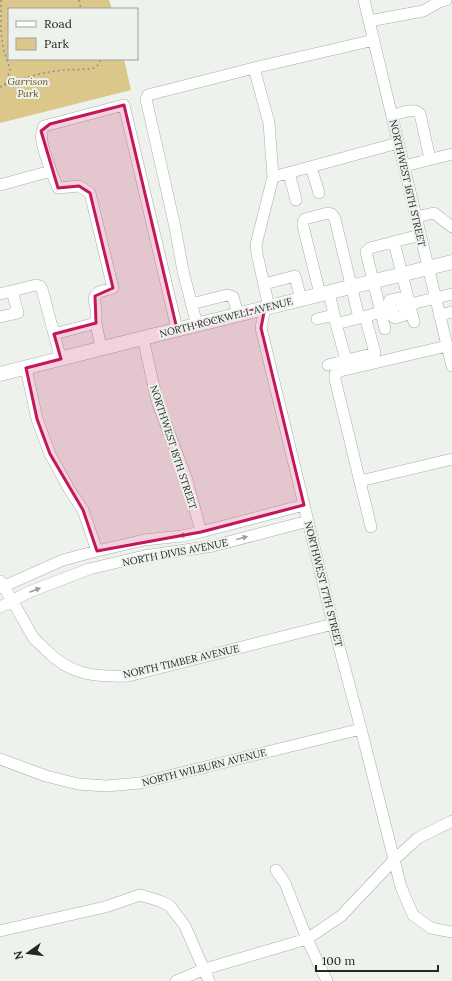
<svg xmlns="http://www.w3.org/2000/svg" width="452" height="981" viewBox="0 0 452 981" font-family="Lora,serif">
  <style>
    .park { fill: #dcc78b }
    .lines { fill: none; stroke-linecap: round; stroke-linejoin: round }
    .minor-casing { stroke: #aaaeaa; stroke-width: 12 }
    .major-casing { stroke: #aaaeaa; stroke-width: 15 }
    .path { stroke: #8e928e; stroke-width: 1.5; stroke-dasharray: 2 3; stroke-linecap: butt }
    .minor { stroke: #fff; stroke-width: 11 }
    .major { stroke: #fff; stroke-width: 14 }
    .oneway { fill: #9d9e9d }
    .marked { fill: #c2185b; fill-opacity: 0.2; stroke: #c2185b; stroke-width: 3; stroke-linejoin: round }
    .labels { text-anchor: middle; stroke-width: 4; stroke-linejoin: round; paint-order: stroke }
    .park-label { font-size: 10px; font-style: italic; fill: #66541a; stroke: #edf2ed }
    .street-label { font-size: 10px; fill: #252725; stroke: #edf2ed }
  </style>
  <rect width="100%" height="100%" fill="#edf2ed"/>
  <path class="park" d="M 0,0 L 109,0 L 112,9 L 9,9 L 9,59 L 124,59 L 131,90 L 0,123 Z"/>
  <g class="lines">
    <defs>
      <path id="minor" d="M 364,0 L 452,366
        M 369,21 L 423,11 L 439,2 L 446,0
        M 392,116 C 400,113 414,107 420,114 L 430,159
        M 404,166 L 452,154
        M 311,167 L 319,193
        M 51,171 L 58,188 L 79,186 L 90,193 L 113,288 L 99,292 L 95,296 L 94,299 L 96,308 L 96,323 L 101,348
        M 289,173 L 296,200
        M 273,177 L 398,143
        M 0,185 L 51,171 C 47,157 37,139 44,126 L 124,105 L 177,329
        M 416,217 L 434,213 L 452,227
        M 394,242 L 414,322
        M 264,284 L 295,276 L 301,299
        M 329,292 L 336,324 L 393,309
        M 0,294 L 36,285 L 40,286 L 42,289 L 54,334
        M 320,294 L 303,226 L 303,222 L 305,219 L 328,213 L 332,214 L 335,219 L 359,318
        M 191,304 L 227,295 L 233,297 L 238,314
        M 402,306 L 452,294
        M 265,307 L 261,328 L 333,624 L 361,729 L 401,887 L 413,915 L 431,928 L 452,932
        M 269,307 L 257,254 L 256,245 L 273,177 L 269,123 L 254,68 L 374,40
        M 386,311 L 395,318 L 405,315 L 407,305
        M 386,311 L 390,300 L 399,298 L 407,305
        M 439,315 L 452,312
        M 0,317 L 18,313 L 12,291
        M 317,319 L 334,315
        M 336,324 L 346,360
        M 197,325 L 183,271 L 175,227 L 146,99 L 148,95 L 254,68
        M 385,329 L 366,252 L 370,248 L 420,235
        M 143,338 L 157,401 L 187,480 L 201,532
        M 61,359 L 54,334 L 96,323
        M 328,365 L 375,353 L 365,316
        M 26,368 L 37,419 L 50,454 L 69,489 L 83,510 L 97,551
        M 360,481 L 452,459
        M 371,527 L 335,379 L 335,374 L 340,371 L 447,346
        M 0,581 C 12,599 22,618 33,637 C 37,642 42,646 46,650 C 70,675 94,677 128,676 L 333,624
        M 0,588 L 63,560 L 97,551 L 144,540 L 182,536 L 201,532 L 304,505
        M 0,607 L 29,592 L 89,569 L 144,556 L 213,546 L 308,521
        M 0,759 L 46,776 L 78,784 L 106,786 L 140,783 L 361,729
        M 276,870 L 285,883 L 307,939 L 327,981
        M 0,931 L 105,907 L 140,895 L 160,901 L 170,906 L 185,926 L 209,981
        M 176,981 L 205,969 L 307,939 L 341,916 L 395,859 L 418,838 L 452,821"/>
      <path id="major" d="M 0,374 L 143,338 L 452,262"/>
    </defs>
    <use href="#minor" class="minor-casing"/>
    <use href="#major" class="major-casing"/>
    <path class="path" d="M 1,0 L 1,32 L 3,48 L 10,69 L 7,81 L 4,85
      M 79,0 L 81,9
      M 0,87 C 21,79 44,71 66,70 C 75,69 85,70 94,68 L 98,65 L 101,59"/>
    <use href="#minor" class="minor"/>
    <use href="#major" class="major"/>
  </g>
  <defs><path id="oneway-solid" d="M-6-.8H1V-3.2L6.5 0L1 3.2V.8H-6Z"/></defs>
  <g class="oneway">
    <use href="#oneway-solid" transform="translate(185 535) rotate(170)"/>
    <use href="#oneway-solid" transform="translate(242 538) rotate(-15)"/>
    <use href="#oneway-solid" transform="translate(35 590) rotate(-21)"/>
  </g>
  <path class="marked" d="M 124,105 L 177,329 L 265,307 L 261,328 L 304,505 L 201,532 L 97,551 L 83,510 L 50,454 L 37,419 L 26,368 L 61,359 L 54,334 L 96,323 L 95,296 L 113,288 L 90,193 L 79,186 L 58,188 L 41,131 L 50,124 Z"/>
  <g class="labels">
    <g class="park-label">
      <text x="28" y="85">Garrison<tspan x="28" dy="12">Park</tspan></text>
    </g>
    <g class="street-label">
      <text transform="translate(408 183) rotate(77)" y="4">NORTHWEST 16TH STREET</text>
      <text transform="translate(226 317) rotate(-14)" y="4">NORTH ROCKWELL AVENUE</text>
      <text transform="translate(174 447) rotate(72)" y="4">NORTHWEST 18TH STREET</text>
      <text transform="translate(175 552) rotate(-11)" y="4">NORTH DIVIS AVENUE</text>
      <text transform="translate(324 584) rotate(76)" y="4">NORTHWEST 17TH STREET</text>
      <text transform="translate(181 661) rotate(-13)" y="4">NORTH TIMBER AVENUE</text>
      <text transform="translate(204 767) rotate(-14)" y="4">NORTH WILBURN AVENUE</text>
    </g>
  </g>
  <rect x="8" y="8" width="130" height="52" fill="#edf2ed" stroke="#9da19d"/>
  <rect x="16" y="21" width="20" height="6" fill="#ffffff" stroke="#9da19d"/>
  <text x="44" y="28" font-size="12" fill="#252725">Road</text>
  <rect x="16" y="38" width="20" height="12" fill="#dcc78b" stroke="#9da19d"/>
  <text x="44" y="48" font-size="12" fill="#252725">Park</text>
  <g transform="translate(28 953) rotate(256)" stroke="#edf2ed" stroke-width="3" paint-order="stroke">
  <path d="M0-3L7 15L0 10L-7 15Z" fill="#252725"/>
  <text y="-6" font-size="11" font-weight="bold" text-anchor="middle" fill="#252725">N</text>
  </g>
  <path d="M316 965v6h122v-6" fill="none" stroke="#252725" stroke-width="2"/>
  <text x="322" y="965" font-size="12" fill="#252725" stroke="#edf2ed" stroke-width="3" paint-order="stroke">100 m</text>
</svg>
